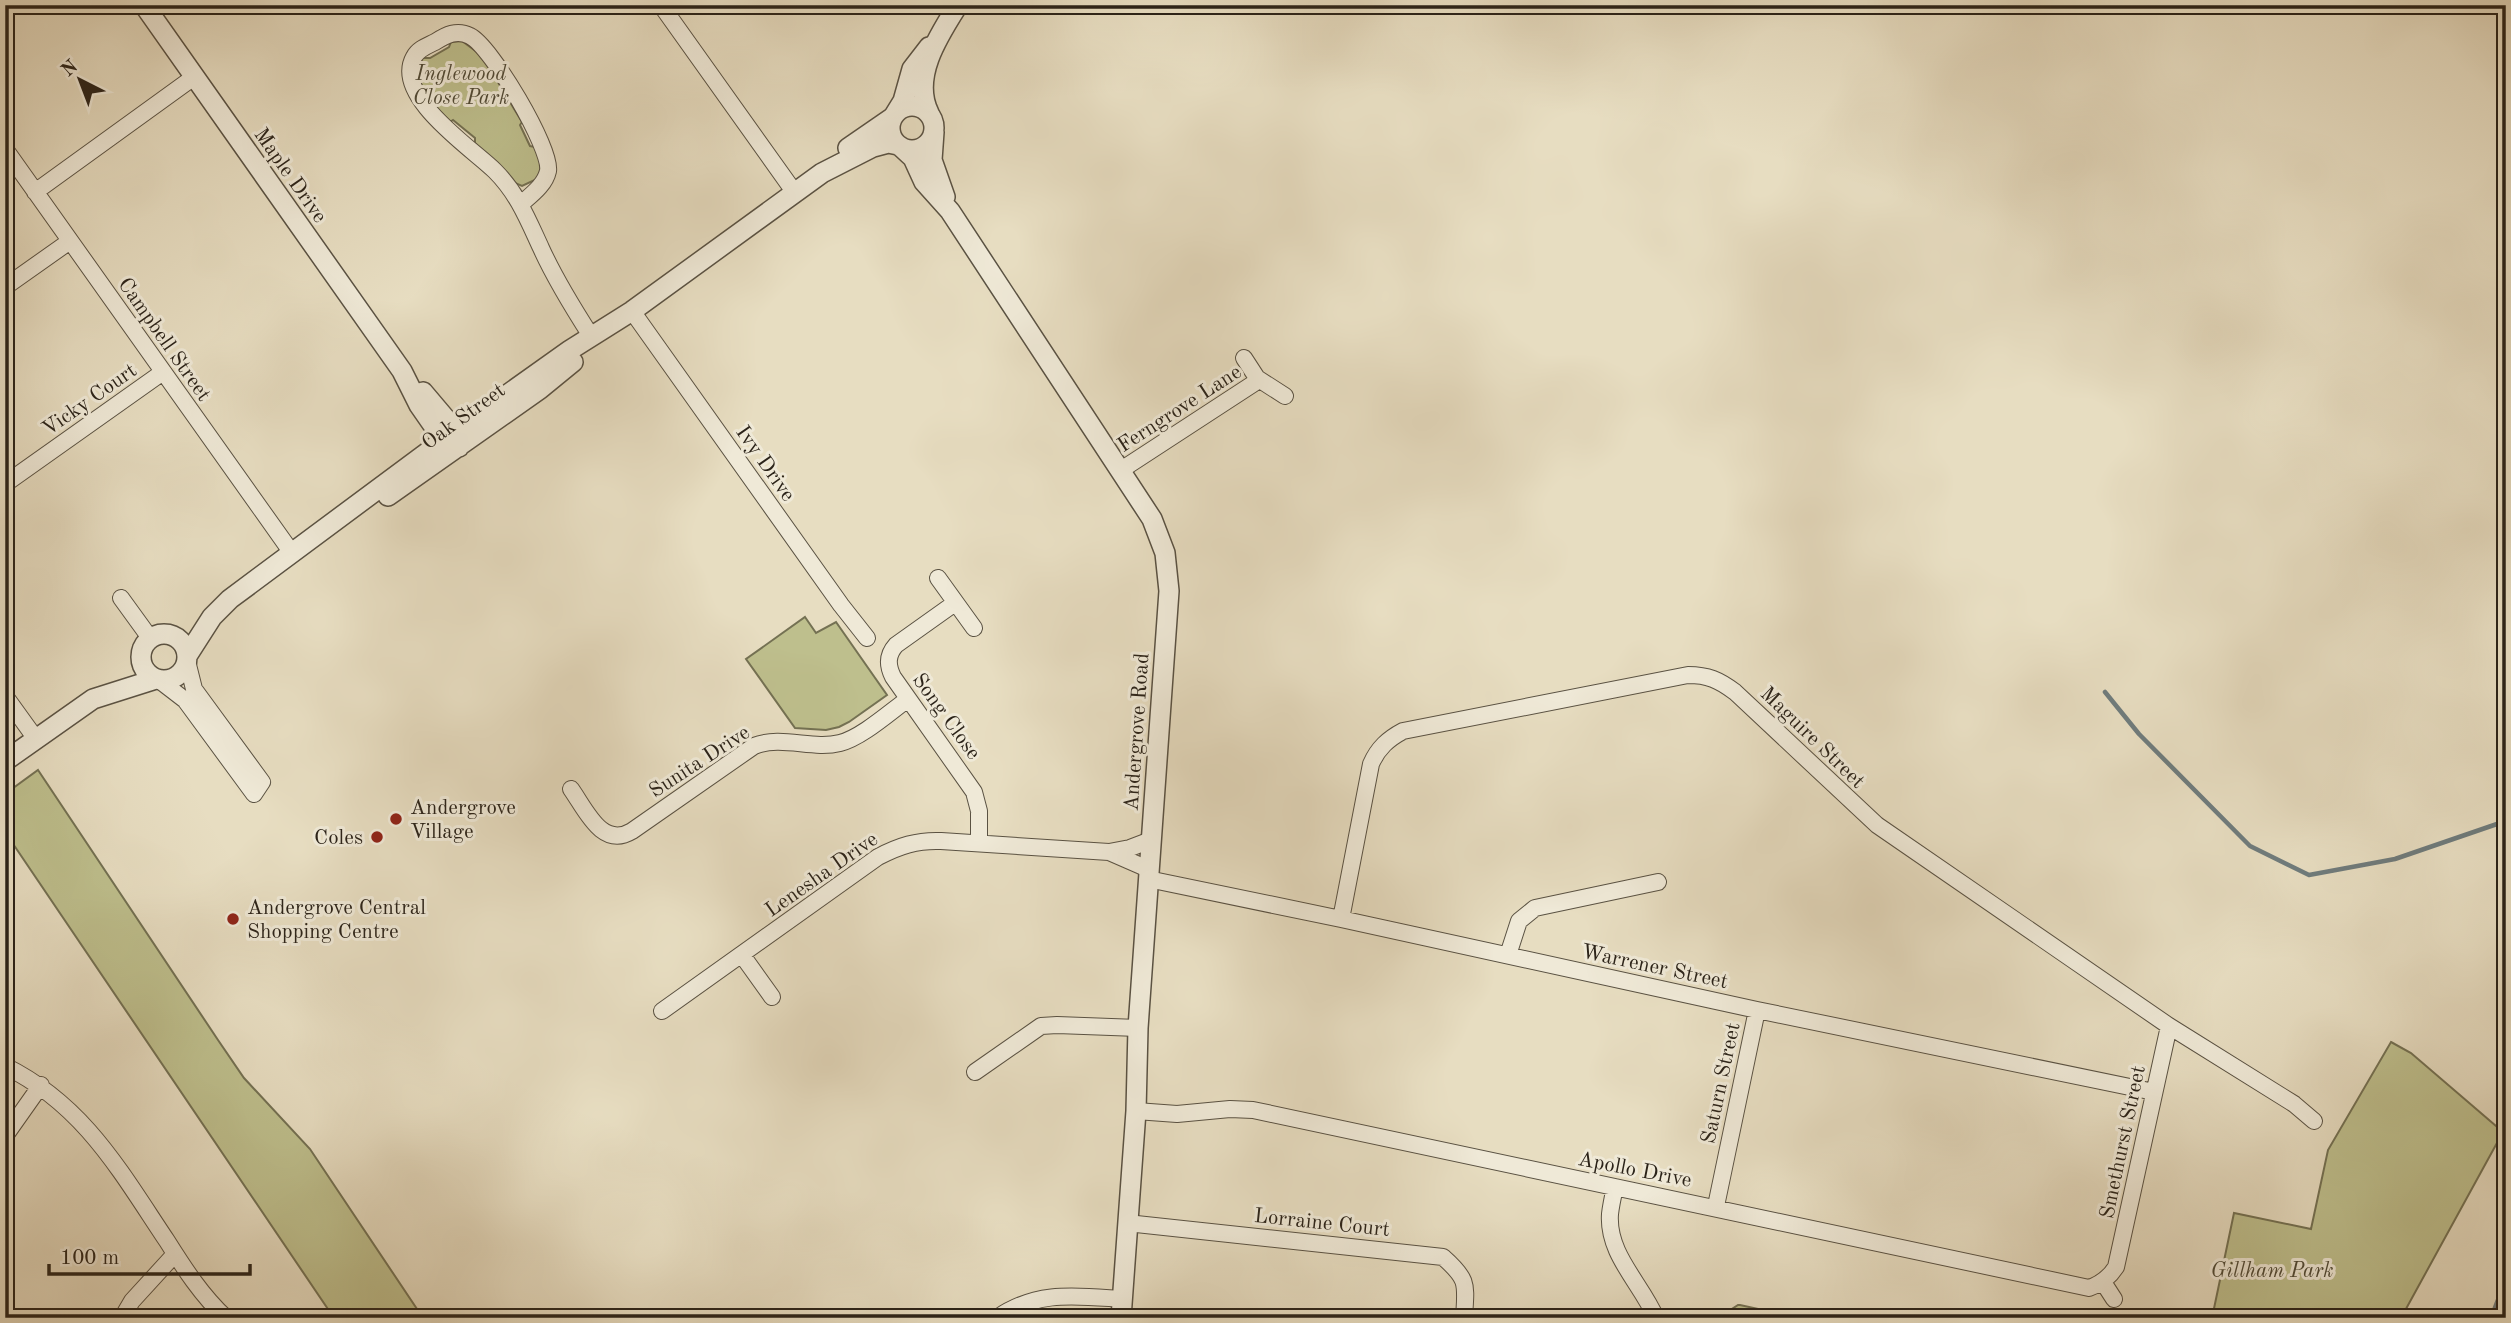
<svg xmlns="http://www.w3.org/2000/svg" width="2511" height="1323" viewBox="0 0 2511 1323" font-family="'Old Standard TT',serif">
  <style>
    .green { fill: #bebf8d; stroke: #747153; stroke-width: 2 }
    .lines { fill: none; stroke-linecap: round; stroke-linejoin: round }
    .stream { stroke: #6f7c7d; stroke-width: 4.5 }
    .minor-casing { stroke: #5a5243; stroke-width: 18 }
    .tertiary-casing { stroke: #5a5243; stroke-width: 22 }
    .minor { stroke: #efe9d7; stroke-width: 16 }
    .tertiary { stroke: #efe9d7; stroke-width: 19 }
    .poi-dot { fill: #8f2418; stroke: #efe9d7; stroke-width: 2.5 }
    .labels { text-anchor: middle; stroke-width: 6; stroke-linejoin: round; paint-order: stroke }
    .park-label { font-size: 21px; font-style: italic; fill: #504a36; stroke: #efe9d7 }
    .street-label { font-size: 21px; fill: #2b2319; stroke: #efe9d7 }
    .poi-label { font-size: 21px; fill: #2b2319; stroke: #efe9d7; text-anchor: start }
  </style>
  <rect width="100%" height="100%" fill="#e7ddc1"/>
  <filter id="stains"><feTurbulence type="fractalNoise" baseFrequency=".00286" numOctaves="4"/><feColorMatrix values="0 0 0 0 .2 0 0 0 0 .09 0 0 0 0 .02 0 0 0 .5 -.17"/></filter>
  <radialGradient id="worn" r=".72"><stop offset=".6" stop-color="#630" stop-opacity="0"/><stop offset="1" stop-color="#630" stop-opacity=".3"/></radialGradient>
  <path class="green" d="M 462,41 L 481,55 L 493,74 L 522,122 L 520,125 L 530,146 L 535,147 L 541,163 L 539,178 L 522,186 L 515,183 L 475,143 L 475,138 L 453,120 L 450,122 C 435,106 408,81 423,58 L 430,58 L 449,47 L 451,42 Z
    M 805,617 L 816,633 L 836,622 L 887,695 L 849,722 L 839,727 L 826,730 L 795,728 L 746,659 Z
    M 38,770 L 218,1040 L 244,1078 L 310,1149 L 423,1318 L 334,1318 L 5,832 L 5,794 Z
    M 2391,1042 L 2411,1053 L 2503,1132 L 2401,1318 L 2212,1318 L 2234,1213 L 2311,1229 L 2328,1150 Z
    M 1738,1305 L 1740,1305 L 1800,1318 L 1718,1318 Z"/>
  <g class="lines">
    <path class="stream" d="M 976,10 L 979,5
      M 2105,692 L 2139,734 L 2250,846 L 2309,875 L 2395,859 L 2497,824 L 2506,823
      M 2491,1318 L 2506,1279"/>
    <defs>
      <path id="minor" d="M 661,5 L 795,193
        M 5,149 L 292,553
        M 35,192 L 194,77
        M 521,204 C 531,195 545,185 548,171 C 552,149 491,46 470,36 C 457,29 446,35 435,42 C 427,46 418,49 414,57 C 392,96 473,149 495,171 C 518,194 528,220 541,248 C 555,279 573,308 591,336
        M 5,287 L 70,241
        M 632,311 L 841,605 L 867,638
        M 1244,358 L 1257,378 L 1285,396
        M 1121,470 L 1259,380
        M 5,484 L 163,372
        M 938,578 L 974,628
        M 121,598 L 150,638
        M 955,603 L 896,645 C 887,655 887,665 893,677 L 974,792 L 979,811 L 979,843
        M 159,680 L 185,700 L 254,794 L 262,782 L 194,689 L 187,661
        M 5,696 L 36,739
        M 571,789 C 586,810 602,849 632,831 L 754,746 C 782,735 812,750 840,743 C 861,738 890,712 908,699
        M 1109,852 L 1148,869
        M 1148,879 L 1341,919 L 1757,1010 L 2154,1092
        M 1341,919 L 1371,764 C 1378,748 1388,739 1403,731 L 1688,675 C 1708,675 1719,680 1735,692 L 1877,825 L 2169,1026 L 2294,1104 L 2314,1121
        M 742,955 L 772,997
        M 1508,955 L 1519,921 L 1535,908 L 1658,882
        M 662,1011 L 878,857 C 899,846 917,840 941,841 L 1109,852 L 1130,848 L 1151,840
        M 5,1066 C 84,1105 120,1171 167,1241 C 184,1268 202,1296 226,1318
        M 975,1072 L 1041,1026 L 1057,1025 L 1138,1028
        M 1136,1111 L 1177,1114 L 1230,1109 L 1253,1110 L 2089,1288 C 2101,1284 2109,1278 2116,1267 L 2169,1026
        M 5,1136 L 41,1085
        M 1615,1187 C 1613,1196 1611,1205 1610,1214 C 1607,1254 1641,1283 1656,1318
        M 1716,1206 L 1757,1010
        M 1127,1223 L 1443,1257 C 1469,1280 1466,1284 1464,1318
        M 2103,1282 L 2114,1299
        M 122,1318 L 132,1301 L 175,1254
        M 997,1318 C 1037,1290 1076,1296 1122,1299"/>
      <path id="tertiary" d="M 144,5 L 402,371 L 419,405 L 444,441 L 459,447
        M890 128a22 22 0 1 1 44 0a22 22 0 1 1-44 0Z
        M 929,113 C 911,77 939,35 958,5
        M 895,114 L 903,101 L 912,69 L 929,47
        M 934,132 L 932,160 L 945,197
        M 900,146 L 913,158 L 924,182 L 950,211 L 1152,519 L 1165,553 L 1169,591 L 1138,1028 L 1136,1111 L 1121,1318
        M 848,148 L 893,117
        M 423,392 L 456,431 L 458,444
        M 388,496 L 540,389 L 573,362
        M141 657a23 23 0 1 1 46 0a23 23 0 1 1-46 0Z
        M 187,656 L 212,617 L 230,599 L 456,431 L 570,350 L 632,311 L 822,173 L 873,147 L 888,143 L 898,145
        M 5,761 L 93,699 L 156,679"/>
    </defs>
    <use href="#minor" class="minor-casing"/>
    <use href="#tertiary" class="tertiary-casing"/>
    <use href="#minor" class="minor"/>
    <use href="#tertiary" class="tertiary"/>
  </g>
  <g class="poi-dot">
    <circle cx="396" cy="819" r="7"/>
    <circle cx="377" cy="837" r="7"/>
    <circle cx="233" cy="919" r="7"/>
  </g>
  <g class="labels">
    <g class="park-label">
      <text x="461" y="80">Inglewood<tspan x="461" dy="24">Close Park</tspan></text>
      <text x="2272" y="1277">Gillham Park</text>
    </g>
    <g class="street-label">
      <text transform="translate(291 175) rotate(55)" y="7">Maple Drive</text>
      <text transform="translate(165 339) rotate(55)" y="7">Campbell Street</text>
      <text transform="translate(89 399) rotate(-35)" y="7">Vicky Court</text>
      <text transform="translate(1179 408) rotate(-33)" y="7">Ferngrove Lane</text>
      <text transform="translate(463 416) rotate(-36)" y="7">Oak Street</text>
      <text transform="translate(766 463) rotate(55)" y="7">Ivy Drive</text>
      <text transform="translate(947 716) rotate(54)" y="7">Song Close</text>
      <text transform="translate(1136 732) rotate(-86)" y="7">Andergrove Road</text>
      <text transform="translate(1813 737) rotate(44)" y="7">Maguire Street</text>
      <text transform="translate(699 761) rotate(-33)" y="7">Sunita Drive</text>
      <text transform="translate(821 874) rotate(-35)" y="7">Lenesha Drive</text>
      <text transform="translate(1655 966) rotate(12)" y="7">Warrener Street</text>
      <text transform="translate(1720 1083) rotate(-78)" y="7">Saturn Street</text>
      <text transform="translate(2122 1142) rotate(-78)" y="7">Smethurst Street</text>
      <text transform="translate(1635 1169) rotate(11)" y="7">Apollo Drive</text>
      <text transform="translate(1322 1222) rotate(6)" y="7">Lorraine Court</text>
    </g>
    <g class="poi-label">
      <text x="410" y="814">Andergrove<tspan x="410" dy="24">Village</tspan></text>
      <text x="363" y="844" text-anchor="end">Coles</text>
      <text x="247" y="914">Andergrove Central<tspan x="247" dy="24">Shopping Centre</tspan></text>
    </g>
  </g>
  <rect width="2511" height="1323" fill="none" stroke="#e7ddc1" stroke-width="28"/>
  <rect x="7" y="7" width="2497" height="1309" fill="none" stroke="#2b2319" stroke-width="3.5"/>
  <rect x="14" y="14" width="2483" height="1295" fill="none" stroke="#2b2319" stroke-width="2"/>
  <g transform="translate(80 80) rotate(318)" stroke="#efe9d7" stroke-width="5" paint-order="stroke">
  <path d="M0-5L12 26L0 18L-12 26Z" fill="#2b2319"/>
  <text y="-10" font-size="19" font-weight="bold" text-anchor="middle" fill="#2b2319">N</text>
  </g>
  <path d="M49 1264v10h201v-10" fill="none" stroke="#2b2319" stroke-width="3.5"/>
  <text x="60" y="1264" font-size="21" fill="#2b2319" stroke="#efe9d7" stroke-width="5" paint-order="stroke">100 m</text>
  <rect width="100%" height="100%" filter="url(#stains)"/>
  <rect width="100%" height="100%" fill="url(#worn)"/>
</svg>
